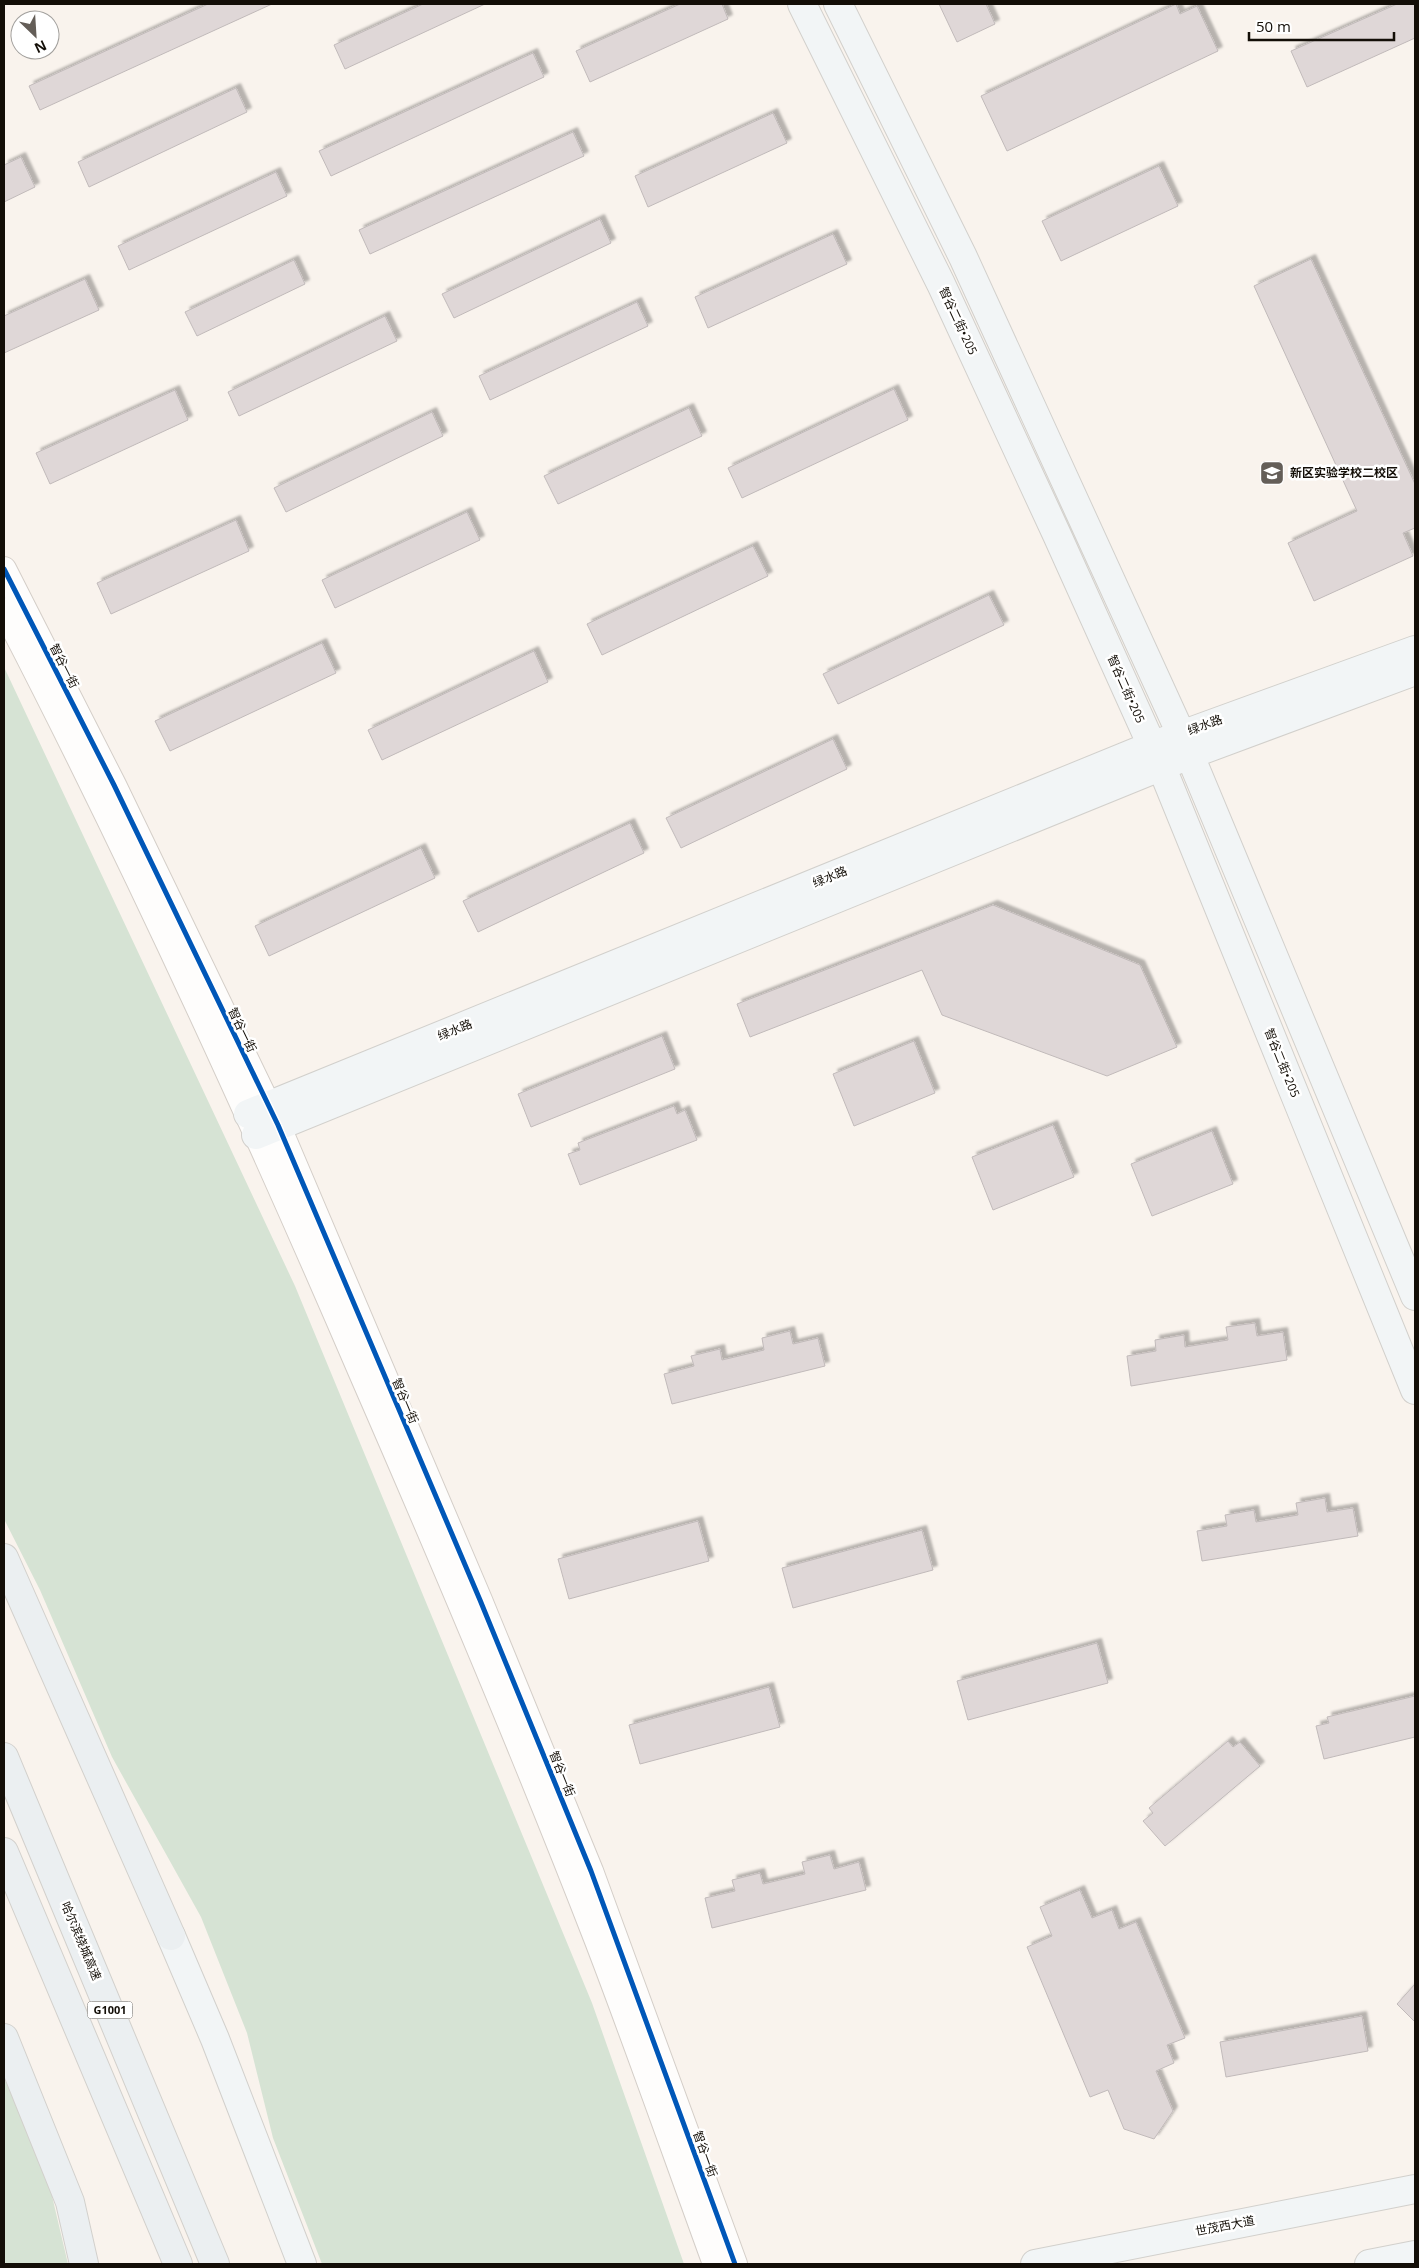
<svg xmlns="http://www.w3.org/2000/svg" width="1419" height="2268" viewBox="0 0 1419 2268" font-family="'Open Sans','Noto Sans SC',sans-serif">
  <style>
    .green { fill: #d6e3d4 }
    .building { fill: #dfd7d7; stroke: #c1baba; filter: url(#shadow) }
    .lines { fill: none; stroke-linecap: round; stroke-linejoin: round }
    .minor-casing { stroke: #d4cec8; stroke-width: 26 }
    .major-casing { stroke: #d2d0cc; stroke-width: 30 }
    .highway-casing { stroke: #d2d0cc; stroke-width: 30 }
    .minor { stroke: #fefdfc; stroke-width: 24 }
    .major { stroke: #f2f5f6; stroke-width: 28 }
    .highway { stroke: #ebeff1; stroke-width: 28 }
    .cycleway-casing { stroke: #fff; stroke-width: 8 }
    .cycleway { stroke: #0057b8; stroke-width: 5 }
    .labels { text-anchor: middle; stroke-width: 5; stroke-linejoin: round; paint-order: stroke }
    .shield { fill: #fff; stroke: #5a5651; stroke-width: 1 }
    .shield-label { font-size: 11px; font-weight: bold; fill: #130e07 }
    .street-label { font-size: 12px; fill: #130e07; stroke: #fff }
    .poi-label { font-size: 12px; font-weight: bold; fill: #130e07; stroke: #fff; text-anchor: start }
  </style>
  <defs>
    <filter id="shadow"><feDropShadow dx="4.5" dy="-4.5" stdDeviation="1" flood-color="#0004"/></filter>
  </defs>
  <rect width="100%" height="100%" fill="#f9f3ed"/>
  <path class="green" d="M 4,667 L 295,1286 L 592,2003 L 684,2264 L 322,2264 L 273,2138 L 247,2033 L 201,1917 L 112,1757 L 40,1590 L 4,1519 Z
    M 4,2078 L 48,2179 L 68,2264 L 4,2264 Z"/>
  <path class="building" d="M 208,4 L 272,4 L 40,110 L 29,86 Z
    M 423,4 L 485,4 L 345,69 L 334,45 Z
    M 680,4 L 722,4 L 728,19 L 590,82 L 576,51 Z
    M 939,4 L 986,4 L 995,24 L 957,42 Z
    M 1176,4 L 1180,14 L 1197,6 L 1218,51 L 1007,151 L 981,96 Z
    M 1397,4 L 1415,4 L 1415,38 L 1307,87 L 1291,51 Z
    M 533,53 L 544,77 L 331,176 L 319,151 Z
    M 236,88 L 247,112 L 89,187 L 78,162 Z
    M 773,113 L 787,143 L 648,207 L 635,176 Z
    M 573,132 L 584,156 L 370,254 L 359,230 Z
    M 21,157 L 35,187 L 4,202 L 4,165 Z
    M 1159,166 L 1178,206 L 1061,261 L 1042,221 Z
    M 276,172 L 287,196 L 129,270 L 118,246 Z
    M 600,219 L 611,243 L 454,318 L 442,294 Z
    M 833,234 L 847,264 L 708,328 L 695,297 Z
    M 1311,259 L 1415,484 L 1415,528 L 1403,533 L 1413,556 L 1314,601 L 1288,543 L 1357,511 L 1254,286 Z
    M 294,260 L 305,284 L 197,336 L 185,312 Z
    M 85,279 L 99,310 L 4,353 L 4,316 Z
    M 637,302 L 648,326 L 490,400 L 479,376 Z
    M 385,316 L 397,341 L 239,416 L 228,392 Z
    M 894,389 L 908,420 L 742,498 L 728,468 Z
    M 175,390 L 188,420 L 50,484 L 36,453 Z
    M 689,408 L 702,436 L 558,504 L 544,476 Z
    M 432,412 L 443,436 L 286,512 L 274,488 Z
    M 467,512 L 480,540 L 335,608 L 322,580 Z
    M 236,520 L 249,551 L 111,614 L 97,583 Z
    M 753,546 L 768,576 L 602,655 L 587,624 Z
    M 989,595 L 1004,625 L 838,704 L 823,674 Z
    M 322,643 L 336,673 L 170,751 L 155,721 Z
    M 534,651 L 548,682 L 382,760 L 368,730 Z
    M 833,739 L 847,769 L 681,848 L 666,818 Z
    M 630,823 L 644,853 L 478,932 L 463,901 Z
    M 421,848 L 435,878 L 269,956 L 255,926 Z
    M 993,905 L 1140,965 L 1177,1047 L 1107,1076 L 942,1015 L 922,970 L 750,1037 L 737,1004 Z
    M 662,1036 L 675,1069 L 531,1127 L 518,1094 Z
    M 914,1041 L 935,1093 L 854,1126 L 833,1074 Z
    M 674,1106 L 677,1114 L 685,1110 L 697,1140 L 580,1185 L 568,1154 L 580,1150 L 578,1143 Z
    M 1053,1125 L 1074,1177 L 993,1210 L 972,1157 Z
    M 1212,1131 L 1233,1184 L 1152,1216 L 1131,1164 Z
    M 1255,1323 L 1257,1336 L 1283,1332 L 1287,1360 L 1131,1386 L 1127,1356 L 1156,1351 L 1155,1340 L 1184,1335 L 1185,1347 L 1228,1340 L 1226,1327 Z
    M 790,1331 L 793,1344 L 818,1338 L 825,1366 L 672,1404 L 664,1374 L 694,1366 L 691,1356 L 720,1349 L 722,1360 L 764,1350 L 762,1338 Z
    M 1325,1498 L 1327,1512 L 1353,1508 L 1358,1536 L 1202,1561 L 1197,1531 L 1227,1526 L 1225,1515 L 1254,1510 L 1256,1522 L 1298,1515 L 1296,1503 Z
    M 698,1521 L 709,1561 L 569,1599 L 558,1559 Z
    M 922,1530 L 933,1570 L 793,1608 L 782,1568 Z
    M 1097,1643 L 1108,1683 L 968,1720 L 957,1681 Z
    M 769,1687 L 780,1727 L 640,1764 L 629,1725 Z
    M 1415,1696 L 1415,1737 L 1324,1759 L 1316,1726 L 1329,1723 L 1327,1717 Z
    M 1228,1741 L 1233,1747 L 1240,1742 L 1260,1766 L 1165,1846 L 1143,1821 L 1153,1813 L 1149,1808 Z
    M 830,1855 L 834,1869 L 859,1862 L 866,1890 L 712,1928 L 705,1898 L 735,1891 L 732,1880 L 760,1873 L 763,1884 L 805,1874 L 802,1862 Z
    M 1080,1890 L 1092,1918 L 1112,1910 L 1119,1929 L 1136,1922 L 1185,2038 L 1167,2045 L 1174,2063 L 1156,2071 L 1173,2111 L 1154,2139 L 1124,2129 L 1108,2090 L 1090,2097 L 1027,1947 L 1052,1936 L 1040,1907 Z
    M 1415,1984 L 1415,2022 L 1397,2004 Z
    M 1362,2016 L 1368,2051 L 1226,2077 L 1220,2042 Z"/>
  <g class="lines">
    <defs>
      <path id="minor" d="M 4,569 L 114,785 L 278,1125 L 480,1600 L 591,1871 L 735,2264
        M 4,610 C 133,859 250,1115 361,1373 C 443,1561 523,1750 597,1941 C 638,2048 676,2157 715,2264"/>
      <path id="major" d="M 802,4 L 941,284 L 1057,535 L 1162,768 L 1415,1390
        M 838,4 L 963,257 L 1181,734 L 1415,1296
        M 248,1114 L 1151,746 L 1415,650
        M 256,1135 L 1189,755 L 1415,671
        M 171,1936 L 215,2039 L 302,2264
        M 1035,2264 L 1415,2189
        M 1369,2264 L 1415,2255"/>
      <path id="highway" d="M 4,1558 L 171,1936
        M 4,1757 L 215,2264
        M 4,1852 L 178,2264
        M 4,2038 L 70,2202 L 84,2264"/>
    </defs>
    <use href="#minor" class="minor-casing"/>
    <use href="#major" class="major-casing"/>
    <use href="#highway" class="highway-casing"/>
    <use href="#minor" class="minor"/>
    <use href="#major" class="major"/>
    <use href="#highway" class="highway"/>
    <defs>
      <path id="cycleway" d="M 4,569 L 114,785 L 278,1125 L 480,1600 L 591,1871 L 735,2264"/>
    </defs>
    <use href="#cycleway" class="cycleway-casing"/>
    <use href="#cycleway" class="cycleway"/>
  </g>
  <defs>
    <symbol id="school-square" viewBox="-11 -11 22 22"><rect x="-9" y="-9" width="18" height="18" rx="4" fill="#645e58" stroke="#fff"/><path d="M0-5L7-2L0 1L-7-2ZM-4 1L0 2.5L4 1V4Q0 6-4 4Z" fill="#fff"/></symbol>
  </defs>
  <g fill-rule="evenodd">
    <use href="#school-square" x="1258" y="459" width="28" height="28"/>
  </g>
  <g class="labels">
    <rect class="shield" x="87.5" y="2001.5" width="45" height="17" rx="4"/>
    <g class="shield-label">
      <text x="110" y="2014">G1001</text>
    </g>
    <g class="street-label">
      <text transform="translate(958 321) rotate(65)" y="4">智谷二街•205</text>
      <text transform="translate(64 666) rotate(63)" y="4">智谷一街</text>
      <text transform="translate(1126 689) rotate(66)" y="4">智谷二街•205</text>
      <text transform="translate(1205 725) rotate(-20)" y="4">绿水路</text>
      <text transform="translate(830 877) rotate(-22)" y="4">绿水路</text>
      <text transform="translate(242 1030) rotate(64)" y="4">智谷一街</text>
      <text transform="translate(455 1030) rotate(-22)" y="4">绿水路</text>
      <text transform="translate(1282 1063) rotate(68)" y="4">智谷二街•205</text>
      <text transform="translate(405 1401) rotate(67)" y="4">智谷一街</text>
      <text transform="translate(562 1774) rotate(68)" y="4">智谷一街</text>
      <text transform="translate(81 1941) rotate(67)" y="4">哈尔滨绕城高速</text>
      <text transform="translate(705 2154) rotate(70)" y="4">智谷一街</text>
      <text transform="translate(1225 2226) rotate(-11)" y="4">世茂西大道</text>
    </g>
    <g class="poi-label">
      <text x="1290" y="477">新区实验学校二校区</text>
    </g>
  </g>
  <rect width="1419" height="2268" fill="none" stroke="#130e07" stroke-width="10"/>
  <g transform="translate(35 35) rotate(155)"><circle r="24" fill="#ffffff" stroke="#a19f9c"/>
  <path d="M0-4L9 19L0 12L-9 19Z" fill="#645e58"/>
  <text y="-8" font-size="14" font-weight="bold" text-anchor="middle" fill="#130e07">N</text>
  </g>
  <path d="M1249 32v8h145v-8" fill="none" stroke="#130e07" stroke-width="2.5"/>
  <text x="1256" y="32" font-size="15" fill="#130e07" stroke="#ffffff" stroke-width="4" paint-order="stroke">50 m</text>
</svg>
